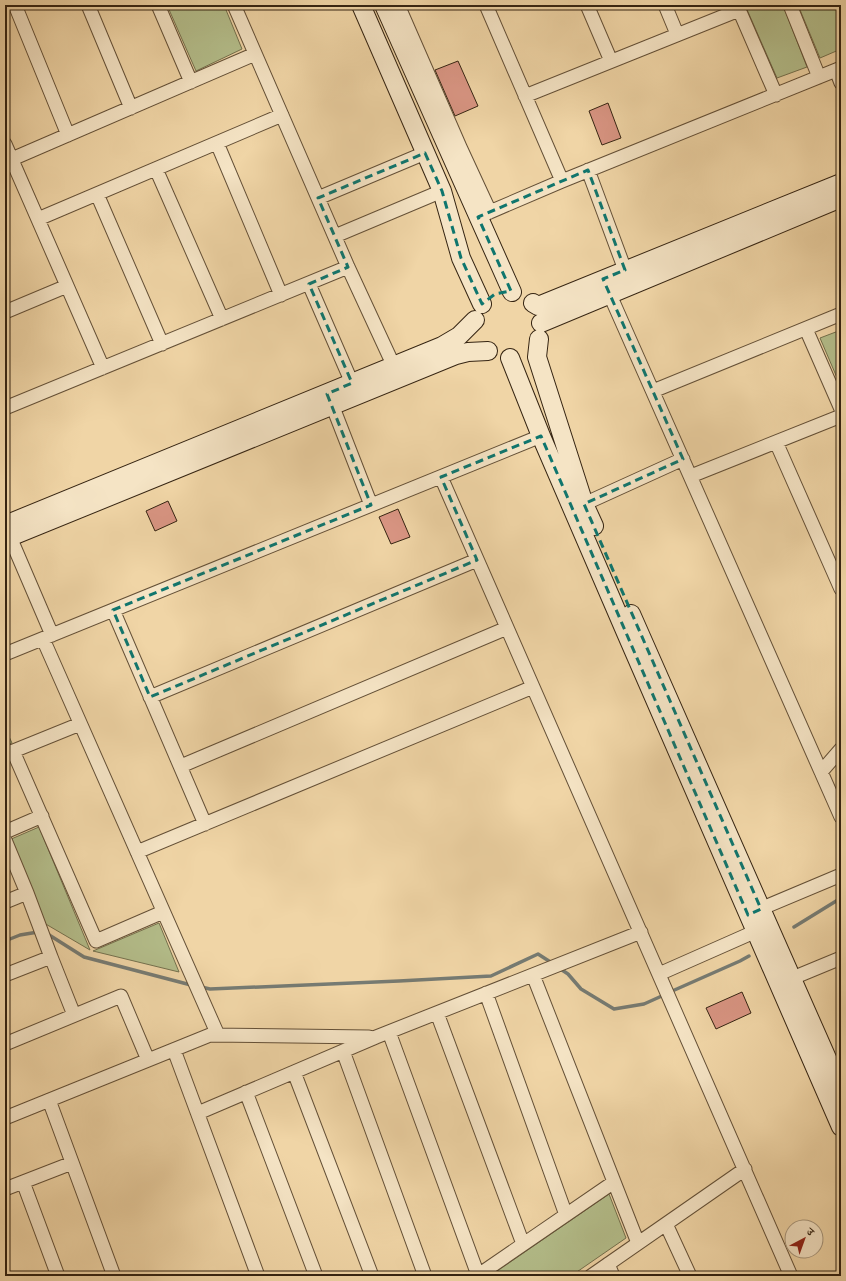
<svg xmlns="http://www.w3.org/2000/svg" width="846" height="1281" viewBox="0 0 846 1281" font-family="'EB Garamond','Noto Serif Devanagari',serif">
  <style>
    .green { fill: #b4be8b; stroke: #74714e }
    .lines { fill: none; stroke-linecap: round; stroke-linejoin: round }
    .stream { stroke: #767b73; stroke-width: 3.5 }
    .building { fill: #d99583; stroke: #352412 }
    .street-casing { stroke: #645037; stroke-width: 15 }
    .secondary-casing { stroke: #352412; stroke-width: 20 }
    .street { stroke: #f5e4c5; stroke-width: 13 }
    .secondary { stroke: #f5e4c5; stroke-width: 18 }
    .marked { fill: none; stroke: #0f766e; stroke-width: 3; stroke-dasharray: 8 5; stroke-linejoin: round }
  </style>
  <rect width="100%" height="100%" fill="#f0d5a6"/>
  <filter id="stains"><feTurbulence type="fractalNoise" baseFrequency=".005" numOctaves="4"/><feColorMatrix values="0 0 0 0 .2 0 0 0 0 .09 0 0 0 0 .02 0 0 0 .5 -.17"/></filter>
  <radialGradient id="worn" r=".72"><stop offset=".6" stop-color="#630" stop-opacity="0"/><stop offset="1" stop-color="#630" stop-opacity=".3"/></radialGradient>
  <path class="green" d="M 167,5 L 224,5 L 242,49 L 196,71 Z
    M 745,5 L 783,5 L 807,67 L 777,78 Z
    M 798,5 L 841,5 L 841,49 L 820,58 Z
    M 841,330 L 841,387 L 820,338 Z
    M 5,728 L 12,743 L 5,746 Z
    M 39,827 L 90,950 L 44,923 L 9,840 Z
    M 159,923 L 179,972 L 93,951 Z
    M 609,1194 L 626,1238 L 571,1276 L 490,1276 Z"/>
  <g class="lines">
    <path class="stream" d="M 794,927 L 841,898
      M 46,933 L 84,957 L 191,985
      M 5,941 L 20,935 L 38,932
      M 559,968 L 568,974 L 581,989 L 614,1009 L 644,1004 L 664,995
      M 201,987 L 210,989 L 399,981 L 491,976 L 538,954 L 552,963
      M 670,992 L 740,961 L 749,956"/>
  </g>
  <path class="building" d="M 458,61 L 478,106 L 455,116 L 435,70 Z
    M 608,103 L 621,138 L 602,145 L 589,111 Z
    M 168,501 L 177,521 L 155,531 L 146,511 Z
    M 398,509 L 410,537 L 391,544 L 379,517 Z
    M 742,992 L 751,1013 L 716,1029 L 706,1008 Z"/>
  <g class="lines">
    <defs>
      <path id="street" d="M 15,5 L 68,135
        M 88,5 L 131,108
        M 158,5 L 191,82
        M 234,5 L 348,267 L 397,373
        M 398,5 L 460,147 L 490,212
        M 486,5 L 562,181
        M 587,5 L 611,61
        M 665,5 L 677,34
        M 737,5 L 776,95
        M 790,5 L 819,77
        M 836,70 L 841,83
        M 525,96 L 739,10
        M 217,143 L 281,295
        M 5,144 L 103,368
        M 12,159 L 255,54
        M 156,169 L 222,319
        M 588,170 L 625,270
        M 97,194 L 162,344
        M 318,198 L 425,153
        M 478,217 L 562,181 L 841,68
        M 38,219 L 282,115
        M 335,236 L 442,191
        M 309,284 L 352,383
        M 606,286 L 841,817
        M 5,312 L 67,286
        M 806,329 L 841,409
        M 653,391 L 841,314
        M 329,397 L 371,505
        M 5,408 L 348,267
        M 776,442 L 841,589
        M 691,476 L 841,416
        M 441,477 L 791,1276
        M 584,504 L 683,459
        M 7,530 L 52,635
        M 113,610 L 205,824
        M 43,639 L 218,1035
        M 5,654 L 541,436
        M 150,697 L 477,560
        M 13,751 L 96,941 L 163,912
        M 6,754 L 80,724
        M 181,766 L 507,628
        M 821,772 L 841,749
        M 5,832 L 42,816
        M 5,840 L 27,893 L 5,902
        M 137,852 L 533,687
        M 27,893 L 51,957
        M 753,912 L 841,875
        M 659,974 L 763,928
        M 5,975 L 51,957 L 74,1015
        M 533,975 L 638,1243
        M 783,982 L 841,958
        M 486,993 L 566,1215
        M 437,1013 L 523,1244
        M 389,1032 L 478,1275
        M 5,1044 L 121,996 L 148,1060
        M 174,1050 L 258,1276
        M 343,1051 L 425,1276
        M 294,1072 L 372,1276
        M 246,1092 L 316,1276
        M 49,1100 L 114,1276
        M 198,1113 L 376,1037 L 641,932
        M 5,1118 L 210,1035 L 369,1037
        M 23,1182 L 58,1276
        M 5,1189 L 72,1163
        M 666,1224 L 690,1276
        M 608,1264 L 613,1276
        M 477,1276 L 614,1182
        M 591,1276 L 745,1169"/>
      <path id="secondary" d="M 361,5 L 442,191 L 461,258 L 482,304
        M 384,5 L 512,292
        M 533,303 L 538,306 L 841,183
        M 541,323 L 841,198
        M 539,339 L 537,357 L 584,504 L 594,526
        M 510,358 L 541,436 L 626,633 L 841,1127
        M 5,525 L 442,346 L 459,336 L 475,320
        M 5,539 L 456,355 L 468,352 L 488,351
        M 631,614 L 841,1090"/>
    </defs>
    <use href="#street" class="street-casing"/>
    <use href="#secondary" class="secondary-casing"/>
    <use href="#street" class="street"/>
    <use href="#secondary" class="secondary"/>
  </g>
  <path class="marked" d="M 425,153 L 442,191 L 461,258 L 482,304 L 495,294 L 511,291 L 478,217 L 588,170 L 625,270 L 603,279 L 683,459 L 584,504 L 761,909 L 748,915 L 541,436 L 441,477 L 477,560 L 150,697 L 113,610 L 371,505 L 327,394 L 352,383 L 309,284 L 348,267 L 318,198 Z"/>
  <rect width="846" height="1281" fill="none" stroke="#f0d5a6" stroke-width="20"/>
  <rect x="6" y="6" width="834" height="1269" fill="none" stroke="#352412" stroke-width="2"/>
  <rect x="10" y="10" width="826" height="1261" fill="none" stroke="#352412"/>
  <g transform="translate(804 1239) rotate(41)"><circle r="19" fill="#f5e4c5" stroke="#a8977d"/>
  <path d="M0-3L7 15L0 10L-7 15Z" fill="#8f2418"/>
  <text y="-6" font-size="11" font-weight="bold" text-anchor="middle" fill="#352412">उ</text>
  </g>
  <rect width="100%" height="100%" filter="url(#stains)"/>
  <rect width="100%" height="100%" fill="url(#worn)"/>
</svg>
